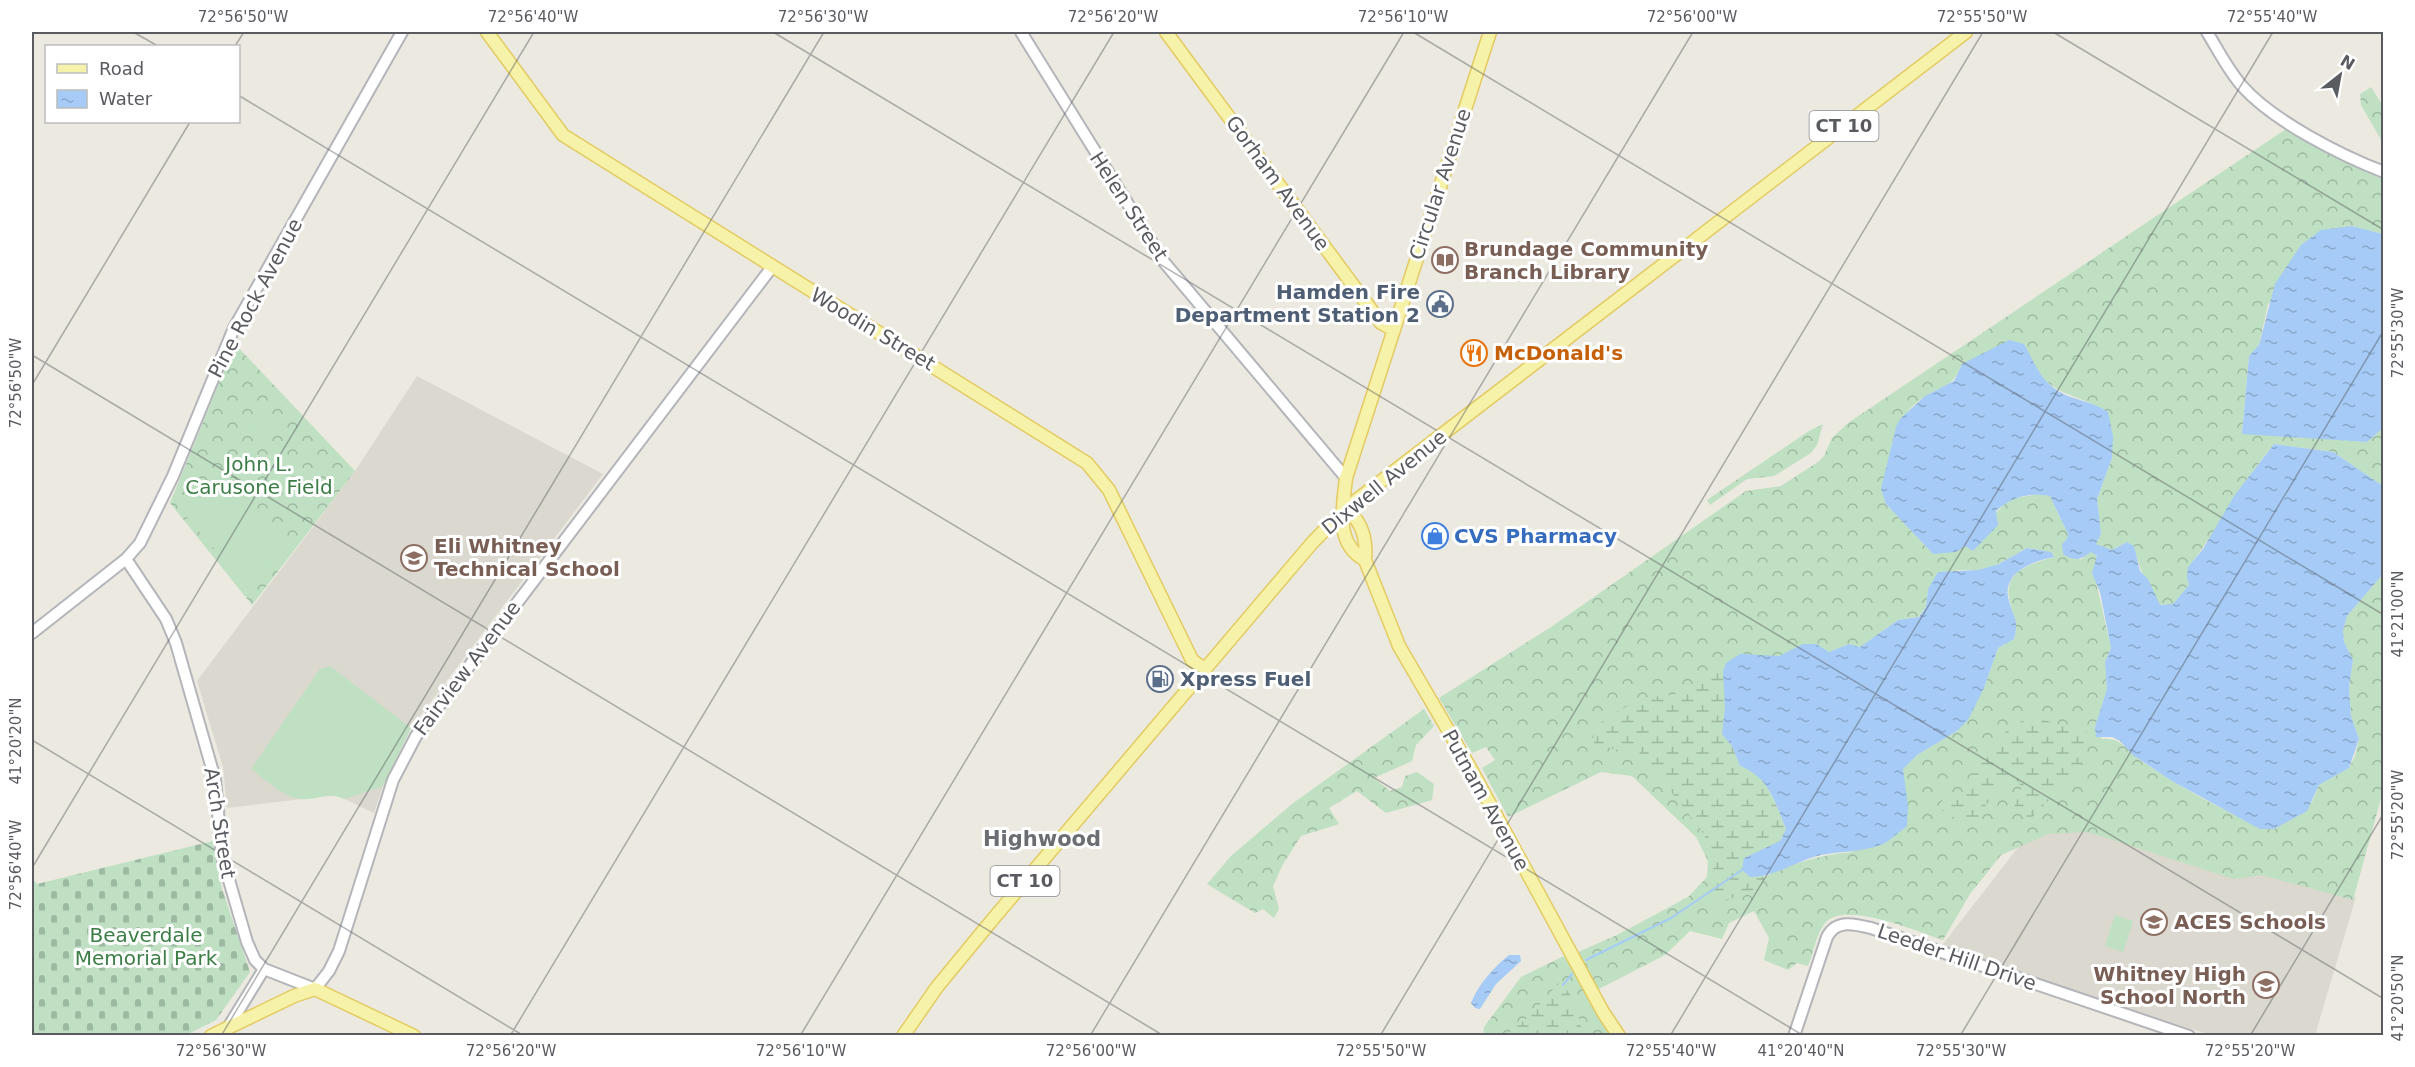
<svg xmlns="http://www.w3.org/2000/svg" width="2415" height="1067" viewBox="0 0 2415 1067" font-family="'DejaVu Sans',sans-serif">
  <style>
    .education { fill: #dad8cf }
    .forest { fill: url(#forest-crowns); fill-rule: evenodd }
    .wetland { fill: url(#wetland-marsh) }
    .cemetery { fill: url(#cemetery-stones) }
    .garden { fill: #bfe0c2 }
    .water { fill: url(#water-ripples) }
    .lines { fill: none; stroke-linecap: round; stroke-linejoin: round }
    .stream { stroke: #a5cbf6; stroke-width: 2 }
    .minor-casing { stroke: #b3b5ba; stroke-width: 14 }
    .major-casing { stroke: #e3cb61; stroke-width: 15 }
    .minor { stroke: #fff; stroke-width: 10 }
    .major { stroke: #f7f2a9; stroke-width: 12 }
    .ticks { fill: none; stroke: #595b60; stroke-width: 1.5; stroke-opacity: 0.45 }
    .labels { text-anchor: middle; stroke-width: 6; stroke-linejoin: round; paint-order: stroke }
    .shield { fill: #fff; stroke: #8b8c90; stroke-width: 1.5 }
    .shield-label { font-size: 18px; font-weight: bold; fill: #595b60 }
    .street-label { font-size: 20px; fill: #595b60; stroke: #fff }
    .education-label { font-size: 20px; font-weight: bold; fill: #785e54; stroke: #fff; text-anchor: start }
    .service-label { font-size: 20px; font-weight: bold; fill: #4e5e75; stroke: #fff; text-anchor: end }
    .food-label { font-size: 20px; font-weight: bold; fill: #c56008; stroke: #fff; text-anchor: start }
    .park-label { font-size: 20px; fill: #3b7d45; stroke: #fff }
    .shop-label { font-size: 20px; font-weight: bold; fill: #366cbe; stroke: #fff; text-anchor: start }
    .neighbourhood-label { font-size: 21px; font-weight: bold; fill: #6a6d72; stroke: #fff }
    .neatline { fill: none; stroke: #595b60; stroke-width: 2 }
    .ticks-label { font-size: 15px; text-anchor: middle; fill: #595b60 }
  </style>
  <defs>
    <pattern id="forest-crowns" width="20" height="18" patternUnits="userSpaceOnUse" patternTransform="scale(1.5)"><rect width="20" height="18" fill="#bfe0c2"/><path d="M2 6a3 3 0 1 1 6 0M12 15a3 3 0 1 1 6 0" fill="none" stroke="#9eb9a1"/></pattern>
    <pattern id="wetland-marsh" width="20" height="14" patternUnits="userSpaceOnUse" patternTransform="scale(1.5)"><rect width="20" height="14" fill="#bfe0c2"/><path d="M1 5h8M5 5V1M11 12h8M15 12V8" fill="none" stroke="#9eb9a1"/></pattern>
    <pattern id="cemetery-stones" width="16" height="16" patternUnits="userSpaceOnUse" patternTransform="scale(1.5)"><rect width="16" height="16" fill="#bfe0c2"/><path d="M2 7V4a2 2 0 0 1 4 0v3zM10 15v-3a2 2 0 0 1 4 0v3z" fill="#9eb9a1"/></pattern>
    <pattern id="water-ripples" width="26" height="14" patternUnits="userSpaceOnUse" patternTransform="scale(1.5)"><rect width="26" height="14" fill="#a5cbf6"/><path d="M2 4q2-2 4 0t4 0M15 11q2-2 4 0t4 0" fill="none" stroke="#89a8cb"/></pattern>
  </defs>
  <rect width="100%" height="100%" fill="#ebe9e0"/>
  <path class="education" d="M 417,376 L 603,474 L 411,728 L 383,786 L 374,813 L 336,795 L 227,808 L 223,767 L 197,681 L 355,471 Z
    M 2047,810 L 2356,897 L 2315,1035 L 2211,1035 L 1940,948 Z"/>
  <path class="forest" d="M 2371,87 L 2383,106 L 2383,143 L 2361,105 L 2360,94 Z
    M 2286,129 L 2342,161 L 2383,179 L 2383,234 L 2352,226 L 2268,304 L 2259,345 L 2249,356 L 2242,433 L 2367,442 L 2383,428 L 2383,486 L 2333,452 L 2274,444 C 2240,484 2220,528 2188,567 L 2189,585 L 2173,604 L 2159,605 C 2149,589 2137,564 2134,546 L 2127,542 L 2112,550 L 2096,544 L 2101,534 L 2097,499 L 2112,458 L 2108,413 C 2079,392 2046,398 2032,358 L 1962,364 C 1951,389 1947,383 1926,396 C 1887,419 1888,464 1886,504 L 1933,554 L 1965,546 L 2009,499 L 2040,494 L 2050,496 L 2068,534 L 2068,539 L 2080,560 L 2091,552 L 2097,556 L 2098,561 L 2094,566 L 2095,578 L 2111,648 L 2105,662 L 2107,689 L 2095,727 L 2102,739 C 2121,736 2128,752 2143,762 C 2185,790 2226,814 2274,829 L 2312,802 L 2319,785 L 2349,768 L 2355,756 L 2359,739 L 2351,716 L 2349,688 L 2353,660 L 2344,642 L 2343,630 L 2347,616 L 2383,574 L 2383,791 L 2353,900 L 2262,875 L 2234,879 L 2088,832 L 2048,834 L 2001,855 L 1970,894 L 1943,940 C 1918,932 1844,900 1825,923 C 1816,934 1813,954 1808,966 L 1797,963 L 1788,970 L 1764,960 L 1769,938 L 1754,911 L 1729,923 L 1722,939 L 1690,931 L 1665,955 L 1597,990 L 1576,953 L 1617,935 L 1688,897 L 1707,877 L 1708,861 L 1696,837 L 1632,776 L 1601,772 L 1508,817 L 1482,768 L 1495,760 L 1486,747 L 1472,753 L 1439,698 L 1551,627 L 1746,491 L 1781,486 L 1818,462 L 1824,456 L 1832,438 L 1848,423 ZM 2027,548 L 2050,552 L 2054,557 C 2029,565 2000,571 2011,606 C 2015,622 2018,622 2014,639 L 1998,648 L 1984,688 L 1957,731 L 1917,755 L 1902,769 L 1904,788 L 1852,852 C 1820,855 1793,863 1764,877 L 1744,858 L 1780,841 L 1757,773 L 1740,766 L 1732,746 L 1740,654 C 1752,656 1765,658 1777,656 C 1802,652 1801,635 1829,652 L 1849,644 L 1860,647 L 1898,620 L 1918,617 L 1926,607 L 1928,589 L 1957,570 L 1978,570 L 1999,564 Z
    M 235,344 L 355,471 L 252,605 L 170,503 Z
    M 1823,424 L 1817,445 L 1811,453 L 1774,476 L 1747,479 L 1710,505 L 1707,500 L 1809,431 Z
    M 1424,709 L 1434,726 L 1416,745 L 1412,761 L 1374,778 L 1390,791 L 1402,787 L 1405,776 L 1417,772 L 1434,784 L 1432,800 L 1386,813 L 1357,791 L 1329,808 L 1339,824 L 1301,836 L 1283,864 L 1273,886 L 1279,909 L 1274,918 L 1263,909 L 1255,913 L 1207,884 L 1231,856 L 1292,804 Z
    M 1564,956 L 1610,1035 L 1483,1036 L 1484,1027 L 1521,977 Z"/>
  <path class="wetland" d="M 1726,663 L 1723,672 L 1725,707 L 1722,734 L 1732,746 L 1740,766 C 1769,777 1775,802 1786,829 L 1780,841 L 1744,858 L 1750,877 L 1764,877 L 1763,886 L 1715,905 L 1708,892 L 1716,856 L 1700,828 L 1639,752 L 1618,750 L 1594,744 L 1593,729 L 1610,715 L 1644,698 L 1676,694 L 1703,680 Z
    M 2026,719 L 2042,719 L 2070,729 L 2087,731 L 2081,767 L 2071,782 L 2058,790 L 2034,816 L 2026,819 C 2009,805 2014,805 2022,787 L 2016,780 L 2007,780 L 1981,811 L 1978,819 L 1982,826 L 1980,831 L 1939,809 L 1942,801 L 1949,796 L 1957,800 C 1968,790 1970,781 1977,768 C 1987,747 2005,729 2026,719 Z
    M 1558,983 C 1575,990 1579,1019 1583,1035 L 1506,1035 L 1532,1014 Z"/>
  <path class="cemetery" d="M 213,841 L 222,889 L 250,972 L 216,1020 L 186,1035 L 32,1035 L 32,878 L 37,884 Z"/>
  <path class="garden" d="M 262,410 L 276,417 L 265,441 L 250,434 Z
    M 226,472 L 289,546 L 244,584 L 181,510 Z
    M 330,666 L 411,728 L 383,786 L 344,799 C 329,791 316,801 301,799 C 283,797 265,779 251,769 L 320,669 Z
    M 2115,915 L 2133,921 L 2123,952 L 2105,946 Z"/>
  <path class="water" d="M 2352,226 L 2383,234 L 2383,428 L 2367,442 L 2242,434 L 2249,356 L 2259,345 L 2275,284 L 2301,245 L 2321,230 Z
    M 2009,340 L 2024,344 C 2035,363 2040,381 2060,392 C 2075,401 2090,400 2108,412 L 2113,436 L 2112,458 L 2097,499 L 2101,534 L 2096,544 L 2112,550 L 2127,542 L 2134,546 L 2140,571 L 2148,579 L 2160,605 L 2173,604 L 2189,585 L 2187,577 L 2188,567 L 2203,549 L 2234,496 L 2274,444 L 2333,452 L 2383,486 L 2383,574 L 2347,616 L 2343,630 L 2344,642 L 2353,660 L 2349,688 L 2351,716 L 2359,739 L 2349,768 L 2319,785 L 2307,811 L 2274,829 L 2260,829 L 2172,781 L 2133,755 L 2120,741 L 2112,737 L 2096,737 L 2095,727 L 2107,689 L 2105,662 L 2111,648 L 2100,592 L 2092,573 L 2097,556 L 2091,552 C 2079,561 2075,561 2063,554 L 2062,544 L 2067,539 L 2068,534 L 2050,496 C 2030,492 2011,497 1996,511 L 1998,525 L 1973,551 L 1965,546 L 1956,552 L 1933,554 L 1886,504 L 1881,489 L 1896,427 L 1900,419 L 1925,396 L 1954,381 L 1962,364 Z
    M 2027,548 L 2051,552 L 2054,557 C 2034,561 2004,571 2008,597 C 2012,617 2020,617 2014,639 L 1998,648 L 1984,688 L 1968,720 L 1957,731 L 1917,755 L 1903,769 L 1908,806 L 1907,826 C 1899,832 1890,841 1881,845 C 1861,852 1841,851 1821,855 C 1796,861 1775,877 1750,877 L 1742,870 L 1744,858 L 1780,841 L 1786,829 C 1775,802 1769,777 1740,766 L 1732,746 L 1722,734 L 1725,707 L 1723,672 L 1726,663 L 1740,654 L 1779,656 L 1803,644 L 1816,644 L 1829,652 L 1849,644 L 1860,647 L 1898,620 L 1919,617 L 1926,607 L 1928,589 L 1938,572 L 1978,570 L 1999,564 Z
    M 1509,955 L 1520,955 L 1521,961 L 1496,984 L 1480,1009 L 1475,1008 L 1471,1003 C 1478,985 1494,967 1509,955 Z"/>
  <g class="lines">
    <path class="stream" d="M 1586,960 L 1671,918 L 1742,870
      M 1563,985 L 1572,974"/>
    <defs>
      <path id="minor" d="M 1021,32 L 1164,262 L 1346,478
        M 2207,32 C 2218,50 2228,70 2242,86 C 2273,121 2340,155 2384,172
        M 126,559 L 166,619 L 176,643 L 215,779 L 222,856 L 247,942 L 255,960 L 264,969 L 315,989 L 329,971 L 339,951 L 393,780 L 416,736 L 772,267
        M 32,633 L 126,559 L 140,543 L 173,476 L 234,328 L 402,32
        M 229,1026 L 264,969
        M 1794,1036 L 1827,937 C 1836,919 1855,924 1871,928 L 2189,1036"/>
      <path id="major" d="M 487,32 L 563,135 L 1087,463 L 1109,490 L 1192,660 L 1205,670
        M 1166,32 L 1381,323 L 1394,330
        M 1345,509 C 1362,520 1367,540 1365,560 L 1399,646 L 1472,771 L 1603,1012 L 1619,1036
        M 1365,560 C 1334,543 1343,508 1346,478 L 1490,32
        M 211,1036 L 294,996 L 315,989 L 414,1036
        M 903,1036 L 937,987 L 993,919 L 1312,543 L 1345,509 L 1966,32"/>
    </defs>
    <use href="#minor" class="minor-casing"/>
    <use href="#major" class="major-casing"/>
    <use href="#minor" class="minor"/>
    <use href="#major" class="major"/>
  </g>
  <path class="ticks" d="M 133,32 L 158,46M 773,32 L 2384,999M 1413,32 L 2384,615M 2053,32 L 2384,230M 235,46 L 244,32M 238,95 L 1804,1036M 32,355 L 1164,1036M 32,385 L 190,122M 32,740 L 524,1036M 32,868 L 534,32M 221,1036 L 824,32M 510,1036 L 1114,32M 800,1036 L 1404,32M 1090,1036 L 1693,32M 1380,1036 L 1983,32M 1670,1036 L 2273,32M 1960,1036 L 2384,330M 2250,1036 L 2384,813"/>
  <defs>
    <symbol id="library-ring" viewBox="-11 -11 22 22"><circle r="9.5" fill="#fff" stroke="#8d6e63" stroke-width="1.5"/><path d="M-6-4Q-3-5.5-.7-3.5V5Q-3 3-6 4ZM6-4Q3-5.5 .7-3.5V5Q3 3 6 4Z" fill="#8d6e63"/></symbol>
    <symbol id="civic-ring" viewBox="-11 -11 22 22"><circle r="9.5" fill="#fff" stroke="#5c6f8a" stroke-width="1.5"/><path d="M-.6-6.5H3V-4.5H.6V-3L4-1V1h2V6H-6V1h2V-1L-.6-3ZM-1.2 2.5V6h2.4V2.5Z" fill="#5c6f8a"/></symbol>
    <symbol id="restaurant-ring" viewBox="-11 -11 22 22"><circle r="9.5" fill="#fff" stroke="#e8710a" stroke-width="1.5"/><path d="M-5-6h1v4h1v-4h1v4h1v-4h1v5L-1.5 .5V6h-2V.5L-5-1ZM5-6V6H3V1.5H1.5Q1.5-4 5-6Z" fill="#e8710a"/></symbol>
    <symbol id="shop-ring" viewBox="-11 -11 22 22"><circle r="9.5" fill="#fff" stroke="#3f7fe0" stroke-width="1.5"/><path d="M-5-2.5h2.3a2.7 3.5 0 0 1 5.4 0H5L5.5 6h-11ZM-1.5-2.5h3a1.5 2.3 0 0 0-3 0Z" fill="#3f7fe0"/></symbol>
    <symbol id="school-ring" viewBox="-11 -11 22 22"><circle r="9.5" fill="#fff" stroke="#8d6e63" stroke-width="1.5"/><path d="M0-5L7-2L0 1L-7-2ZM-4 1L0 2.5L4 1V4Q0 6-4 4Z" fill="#8d6e63"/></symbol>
    <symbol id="fuel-ring" viewBox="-11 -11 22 22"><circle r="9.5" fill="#fff" stroke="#5c6f8a" stroke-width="1.5"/><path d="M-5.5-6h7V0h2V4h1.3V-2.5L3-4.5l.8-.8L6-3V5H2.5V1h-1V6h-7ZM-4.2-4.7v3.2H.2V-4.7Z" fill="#5c6f8a"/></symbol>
  </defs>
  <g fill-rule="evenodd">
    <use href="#library-ring" x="1430" y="245" width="30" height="30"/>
    <use href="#civic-ring" x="1425" y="289" width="30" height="30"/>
    <use href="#restaurant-ring" x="1459" y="338" width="30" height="30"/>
    <use href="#shop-ring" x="1420" y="521" width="30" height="30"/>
    <use href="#school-ring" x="399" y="543" width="30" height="30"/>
    <use href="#fuel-ring" x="1145" y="664" width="30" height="30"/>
    <use href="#school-ring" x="2139" y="907" width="30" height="30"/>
    <use href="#school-ring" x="2251" y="970" width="30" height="30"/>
  </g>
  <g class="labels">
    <g class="shield">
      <rect x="1809.5" y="111" width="69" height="30" rx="4.5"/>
      <rect x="990.5" y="866" width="69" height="30" rx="4.5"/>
    </g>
    <g class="shield-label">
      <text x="1844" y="132">CT 10</text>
      <text x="1025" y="887">CT 10</text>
    </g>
    <g class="street-label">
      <text transform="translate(1278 183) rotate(54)" y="7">Gorham Avenue</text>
      <text transform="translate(1440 184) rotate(-72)" y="7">Circular Avenue</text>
      <text transform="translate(1129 206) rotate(57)" y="7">Helen Street</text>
      <text transform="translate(255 298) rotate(-62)" y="7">Pine Rock Avenue</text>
      <text transform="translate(873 329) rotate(31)" y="7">Woodin Street</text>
      <text transform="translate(1384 482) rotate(-39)" y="7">Dixwell Avenue</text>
      <text transform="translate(467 668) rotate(-53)" y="7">Fairview Avenue</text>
      <text transform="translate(1486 800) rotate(61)" y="7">Putnam Avenue</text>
      <text transform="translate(220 823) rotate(81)" y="7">Arch Street</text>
      <text transform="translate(1957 957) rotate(19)" y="7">Leeder Hill Drive</text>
    </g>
    <g class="education-label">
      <text x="1464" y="256">Brundage Community<tspan x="1464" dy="23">Branch Library</tspan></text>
      <text x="434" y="553">Eli Whitney<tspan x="434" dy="23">Technical School</tspan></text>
      <text x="2174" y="929">ACES Schools</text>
      <text x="2246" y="981" text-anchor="end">Whitney High<tspan x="2246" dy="23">School North</tspan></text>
    </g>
    <g class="service-label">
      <text x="1420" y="299">Hamden Fire<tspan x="1420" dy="23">Department Station 2</tspan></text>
      <text x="1180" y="686" text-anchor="start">Xpress Fuel</text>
    </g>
    <g class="food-label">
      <text x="1494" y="360">McDonald's</text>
    </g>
    <g class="park-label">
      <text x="259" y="471">John L.<tspan x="259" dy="23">Carusone Field</tspan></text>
      <text x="146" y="942">Beaverdale<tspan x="146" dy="23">Memorial Park</tspan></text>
    </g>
    <g class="shop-label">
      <text x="1454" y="543">CVS Pharmacy</text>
    </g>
    <g class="neighbourhood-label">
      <text x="1042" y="846">Highwood</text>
    </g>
  </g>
  <rect width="2415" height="1067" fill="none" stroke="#ffffff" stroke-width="66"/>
  <rect x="45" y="45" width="195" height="78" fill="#ffffff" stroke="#bdbdbf" stroke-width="1.5"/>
  <rect x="57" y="64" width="30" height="9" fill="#f7f2a9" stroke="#bdbdbf" stroke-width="1.5"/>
  <text x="99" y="75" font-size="18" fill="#595b60">Road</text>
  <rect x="57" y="90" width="30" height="18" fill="url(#water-ripples)" stroke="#bdbdbf" stroke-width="1.5"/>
  <text x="99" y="105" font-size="18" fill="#595b60">Water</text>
  <g transform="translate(2340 75) rotate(31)" stroke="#ffffff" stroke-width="4.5" paint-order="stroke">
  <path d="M0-4.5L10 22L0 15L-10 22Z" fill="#595b60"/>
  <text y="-9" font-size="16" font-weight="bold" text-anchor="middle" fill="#595b60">N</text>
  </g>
  <rect x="33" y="33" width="2349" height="1001" class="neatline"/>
  <g class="ticks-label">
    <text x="243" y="22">72°56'50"W</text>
    <text x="533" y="22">72°56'40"W</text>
    <text x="823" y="22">72°56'30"W</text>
    <text x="1113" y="22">72°56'20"W</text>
    <text x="1403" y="22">72°56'10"W</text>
    <text x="1692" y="22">72°56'00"W</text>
    <text x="1982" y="22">72°55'50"W</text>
    <text x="2272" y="22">72°55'40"W</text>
    <text transform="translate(2398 333) rotate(-90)" y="5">72°55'30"W</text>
    <text transform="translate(16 383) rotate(-90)" y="5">72°56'50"W</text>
    <text transform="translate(2398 614) rotate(-90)" y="5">41°21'00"N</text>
    <text transform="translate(16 741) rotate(-90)" y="5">41°20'20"N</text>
    <text transform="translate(2398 815) rotate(-90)" y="5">72°55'20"W</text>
    <text transform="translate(16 865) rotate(-90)" y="5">72°56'40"W</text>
    <text transform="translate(2398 998) rotate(-90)" y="5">41°20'50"N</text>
    <text x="221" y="1056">72°56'30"W</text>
    <text x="511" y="1056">72°56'20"W</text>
    <text x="801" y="1056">72°56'10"W</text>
    <text x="1091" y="1056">72°56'00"W</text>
    <text x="1381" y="1056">72°55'50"W</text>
    <text x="1671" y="1056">72°55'40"W</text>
    <text x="1801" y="1056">41°20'40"N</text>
    <text x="1961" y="1056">72°55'30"W</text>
    <text x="2250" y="1056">72°55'20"W</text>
  </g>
</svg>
